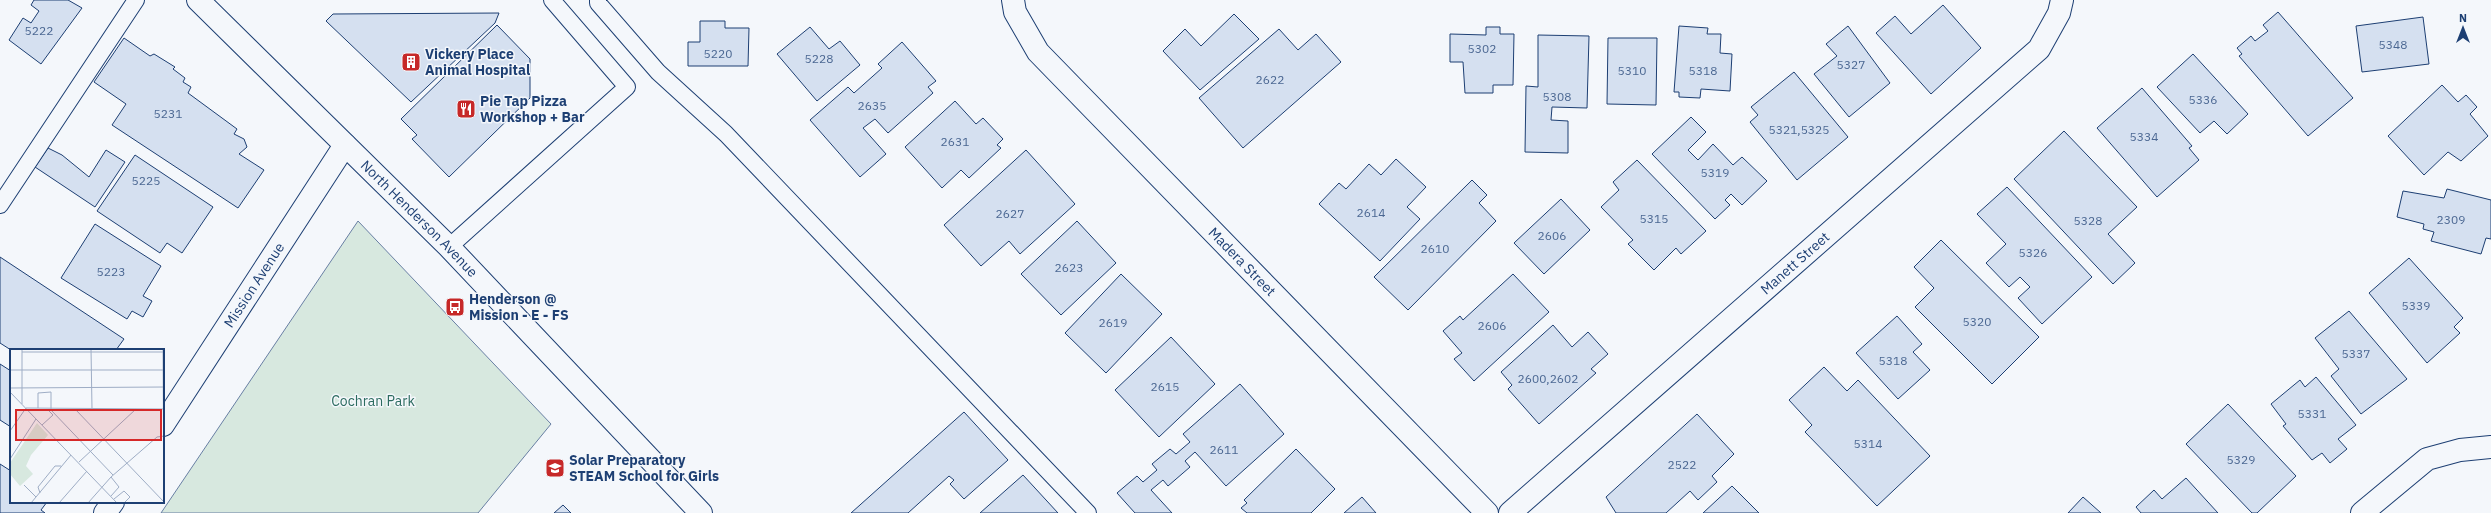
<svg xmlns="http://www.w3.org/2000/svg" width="2491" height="513" viewBox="0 0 2491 513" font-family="'IBM Plex Sans',sans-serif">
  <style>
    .green { fill: #d7e8df; stroke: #687fa3 }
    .building { fill: #d5e0f0; stroke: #1d3f73 }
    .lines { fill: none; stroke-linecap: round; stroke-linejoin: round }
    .lane-casing { stroke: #1d3f73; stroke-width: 18 }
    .street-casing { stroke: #1d3f73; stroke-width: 24 }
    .secondary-casing { stroke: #1d3f73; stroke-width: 24 }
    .lane { stroke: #f4f7fb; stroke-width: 16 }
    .street { stroke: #f4f7fb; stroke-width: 22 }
    .secondary { stroke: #f4f7fb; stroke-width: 22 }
    .labels { text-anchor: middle; stroke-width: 3; stroke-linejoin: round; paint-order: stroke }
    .number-label { font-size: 12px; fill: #4b6792 }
    .poi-label { font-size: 14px; font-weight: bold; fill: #1d3f73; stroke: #f4f7fb; text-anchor: start }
    .street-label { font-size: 14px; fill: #1d3f73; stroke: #f4f7fb }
    .park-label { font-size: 14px; fill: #2c6c60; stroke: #f4f7fb }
    .inset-road { fill: none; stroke: #9eadc5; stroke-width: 1 }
    .view { fill: #d62828; fill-opacity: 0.15; stroke: #d62828; stroke-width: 2 }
    .inset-edge { fill: none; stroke: #1d3f73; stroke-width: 2 }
  </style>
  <rect width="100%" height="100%" fill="#f4f7fb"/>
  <path class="green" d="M 358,221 L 551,424 L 478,513 L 161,513 Z"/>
  <path class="building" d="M 34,0 L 68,0 L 82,8 L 41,64 L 9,40 L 23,18 L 31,23 L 39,11 L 31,5 Z
    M 1943,5 L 1981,48 L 1931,94 L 1876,33 L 1895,16 L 1911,34 Z
    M 2278,12 L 2353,98 L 2308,136 L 2239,56 L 2242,54 L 2237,48 L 2251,36 L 2255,41 L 2268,31 L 2263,25 Z
    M 499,13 L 495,23 L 411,102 L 326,21 L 333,14 Z
    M 1234,14 L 1259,39 L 1200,90 L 1163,51 L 1185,29 L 1201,46 Z
    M 2423,17 L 2429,64 L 2362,72 L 2356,26 Z
    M 700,21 L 725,21 L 725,28 L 749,28 L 748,66 L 688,66 L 688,42 L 700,42 Z
    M 497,25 L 530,59 L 530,98 L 449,177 L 412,139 L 417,135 L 401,119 Z
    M 1679,26 L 1708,28 L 1707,34 L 1721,34 L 1720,53 L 1732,54 L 1730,91 L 1701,89 L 1700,98 L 1679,97 L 1679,92 L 1674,92 Z
    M 1848,26 L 1890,83 L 1849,117 L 1814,74 L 1837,56 L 1826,44 Z
    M 810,27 L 829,49 L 840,41 L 860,65 L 817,101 L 777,54 Z
    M 1486,27 L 1500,27 L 1500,34 L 1514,34 L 1513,85 L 1493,85 L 1493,93 L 1465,93 L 1463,62 L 1450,62 L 1450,34 L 1486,35 Z
    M 1279,29 L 1298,50 L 1316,34 L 1341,62 L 1243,148 L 1199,98 Z
    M 1538,35 L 1589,36 L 1587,108 L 1552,107 L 1551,120 L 1568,121 L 1568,153 L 1525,152 L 1526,86 L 1538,87 Z
    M 124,38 L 150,56 L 154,54 L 175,67 L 173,69 L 185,78 L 183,82 L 191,87 L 188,93 L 237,129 L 234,134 L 244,139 L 247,147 L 239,154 L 264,170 L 238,208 L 112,125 L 126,104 L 94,82 Z
    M 1608,38 L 1657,38 L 1656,105 L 1607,104 Z
    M 902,42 L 936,81 L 928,87 L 933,93 L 888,133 L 875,119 L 863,128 L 886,154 L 860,177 L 810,120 L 848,87 L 854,93 L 882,68 L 878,64 Z
    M 2193,54 L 2248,114 L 2227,134 L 2214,121 L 2200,133 L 2157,87 Z
    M 1794,72 L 1848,137 L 1797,180 L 1750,122 L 1758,115 L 1751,107 Z
    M 2442,85 L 2458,102 L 2466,95 L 2477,107 L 2470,114 L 2488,136 L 2461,161 L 2448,152 L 2424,175 L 2388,136 Z
    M 2142,88 L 2192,146 L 2189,148 L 2199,160 L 2157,197 L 2097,128 Z
    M 955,101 L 976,124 L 983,118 L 1003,139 L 997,145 L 1001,148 L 969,178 L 961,170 L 942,188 L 905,147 Z
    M 1691,117 L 1706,132 L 1688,150 L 1698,160 L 1713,144 L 1733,165 L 1742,157 L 1767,181 L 1742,205 L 1731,194 L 1725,200 L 1730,205 L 1715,219 L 1652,154 Z
    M 2064,131 L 2137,207 L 2108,234 L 2135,263 L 2113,284 L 2014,179 Z
    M 48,148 L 62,155 L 89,177 L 106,150 L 125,162 L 95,207 L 35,167 Z
    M 1026,150 L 1075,204 L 1020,254 L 1009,241 L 981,266 L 944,225 Z
    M 135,155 L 213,207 L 182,253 L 167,243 L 160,253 L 97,211 Z
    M 1396,159 L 1426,187 L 1407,207 L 1420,219 L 1380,261 L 1319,204 L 1339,183 L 1346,189 L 1369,164 L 1381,175 Z
    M 1637,160 L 1706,231 L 1681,254 L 1676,248 L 1654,270 L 1628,244 L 1633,240 L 1601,207 L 1619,190 L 1613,182 Z
    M 1472,180 L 1487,195 L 1479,203 L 1496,221 L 1408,310 L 1374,277 Z
    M 2007,187 L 2092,277 L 2042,324 L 2018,298 L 2030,287 L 2020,277 L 2009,287 L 1986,263 L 2006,244 L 1977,214 Z
    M 2447,189 L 2491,200 L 2491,239 L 2486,238 L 2481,254 L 2431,241 L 2434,232 L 2423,229 L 2424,224 L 2397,217 L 2403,191 L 2444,198 Z
    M 1561,199 L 1590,230 L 1544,274 L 1514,243 Z
    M 1077,221 L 1116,263 L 1061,315 L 1021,274 Z
    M 95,224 L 161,266 L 143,296 L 152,301 L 143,317 L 132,311 L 127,319 L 61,278 Z
    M 1941,240 L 2039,337 L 1992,384 L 1915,307 L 1934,288 L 1914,267 Z
    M 0,257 L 124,339 L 116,350 L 11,350 L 0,343 Z
    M 2409,258 L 2463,318 L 2454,327 L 2460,333 L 2427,363 L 2369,293 Z
    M 1121,274 L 1162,314 L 1106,373 L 1065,333 Z
    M 1513,274 L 1549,312 L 1474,381 L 1454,359 L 1462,353 L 1443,331 L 1460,316 L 1463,320 Z
    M 2349,311 L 2407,379 L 2361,414 L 2331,376 L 2339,369 L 2315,338 Z
    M 1897,316 L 1922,344 L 1913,352 L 1930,370 L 1898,399 L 1856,353 Z
    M 1553,325 L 1572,347 L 1588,332 L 1608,354 L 1591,369 L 1596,373 L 1539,424 L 1508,389 L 1512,385 L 1501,372 Z
    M 1171,337 L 1215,384 L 1159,437 L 1115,390 Z
    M 0,364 L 11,371 L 11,427 L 0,420 Z
    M 1824,367 L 1847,391 L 1858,380 L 1930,456 L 1877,506 L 1805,432 L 1812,425 L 1789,400 Z
    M 2316,377 L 2356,425 L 2338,439 L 2347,449 L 2330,463 L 2322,453 L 2312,460 L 2283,426 L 2286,424 L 2271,404 L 2300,380 L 2305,387 Z
    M 1240,384 L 1284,434 L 1226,486 L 1195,452 L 1185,461 L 1190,467 L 1168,486 L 1163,480 L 1151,490 L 1172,513 L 1135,513 L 1117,493 L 1137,476 L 1143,482 L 1157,470 L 1152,464 L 1170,449 L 1176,454 L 1190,442 L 1183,434 Z
    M 2228,404 L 2296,476 L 2257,513 L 2252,513 L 2186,444 Z
    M 964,412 L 1008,460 L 964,499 L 950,484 L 954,480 L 949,476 L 908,513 L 851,513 Z
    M 1697,414 L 1734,454 L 1712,476 L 1717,482 L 1698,500 L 1690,491 L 1666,513 L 1616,513 L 1606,497 Z
    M 1296,449 L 1335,489 L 1311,513 L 1247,513 L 1241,508 L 1247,503 L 1244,500 Z
    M 0,464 L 11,471 L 11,502 L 47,502 L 41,510 L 45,513 L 0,513 Z
    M 1023,475 L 1058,513 L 980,513 Z
    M 2186,478 L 2218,513 L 2141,513 L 2136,507 L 2154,490 L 2162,499 Z
    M 1732,486 L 1759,513 L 1703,513 Z
    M 1362,497 L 1376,513 L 1344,513 Z
    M 2083,497 L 2101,513 L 2068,513 Z
    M 563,505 L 571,513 L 554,513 Z"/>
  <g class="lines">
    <defs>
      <path id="lane" d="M 598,0 L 598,3 L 658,72 L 726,134 L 1088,513
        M 0,205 L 136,0
        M 449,247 L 627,87 L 552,0"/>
      <g id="street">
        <path id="s1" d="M 1013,0 L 1015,12 L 1038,52 L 1487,513"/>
        <path id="s2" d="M 163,425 L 345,145"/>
        <path d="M 105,513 L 113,502"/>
        <path id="s3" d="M 1510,513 L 2039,49 L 2059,13 L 2062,0"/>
        <path d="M 2362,513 L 2427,459 L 2460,450 L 2491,447"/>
      </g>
      <g id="secondary">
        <path id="s4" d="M 198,0 L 449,247 L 701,513"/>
      </g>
    </defs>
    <use href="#lane" class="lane-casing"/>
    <use href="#street" class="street-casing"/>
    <use href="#secondary" class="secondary-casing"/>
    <use href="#lane" class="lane"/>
    <use href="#street" class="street"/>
    <use href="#secondary" class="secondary"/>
  </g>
  <defs>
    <symbol id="building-square" viewBox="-11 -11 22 22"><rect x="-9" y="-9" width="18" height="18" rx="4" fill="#c62828" stroke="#f4f7fb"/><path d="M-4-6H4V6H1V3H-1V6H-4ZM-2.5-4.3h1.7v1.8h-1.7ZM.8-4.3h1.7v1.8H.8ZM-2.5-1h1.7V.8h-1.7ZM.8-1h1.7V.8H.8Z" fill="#fff"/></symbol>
    <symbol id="restaurant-square" viewBox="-11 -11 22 22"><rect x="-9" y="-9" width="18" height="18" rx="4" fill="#c62828" stroke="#f4f7fb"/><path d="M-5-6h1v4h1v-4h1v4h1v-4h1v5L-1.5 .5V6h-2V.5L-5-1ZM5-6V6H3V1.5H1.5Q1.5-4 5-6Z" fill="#fff"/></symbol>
    <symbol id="bus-square" viewBox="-11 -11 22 22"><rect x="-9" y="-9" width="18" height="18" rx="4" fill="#c62828" stroke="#f4f7fb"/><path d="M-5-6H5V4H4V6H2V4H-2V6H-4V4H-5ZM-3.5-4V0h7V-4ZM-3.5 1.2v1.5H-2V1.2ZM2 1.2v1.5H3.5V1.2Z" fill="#fff"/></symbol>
    <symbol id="school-square" viewBox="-11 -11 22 22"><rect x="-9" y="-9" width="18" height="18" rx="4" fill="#c62828" stroke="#f4f7fb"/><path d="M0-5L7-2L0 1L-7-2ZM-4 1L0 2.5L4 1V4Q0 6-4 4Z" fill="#fff"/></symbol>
  </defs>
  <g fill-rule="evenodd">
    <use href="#building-square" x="400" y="51" width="22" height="22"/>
    <use href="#restaurant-square" x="455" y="98" width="22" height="22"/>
    <use href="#bus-square" x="444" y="296" width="22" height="22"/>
    <use href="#school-square" x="544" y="457" width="22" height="22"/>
  </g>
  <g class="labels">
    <g class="number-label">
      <text x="39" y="35">5222</text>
      <text x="2393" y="49">5348</text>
      <text x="1482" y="53">5302</text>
      <text x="718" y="58">5220</text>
      <text x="819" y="63">5228</text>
      <text x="1851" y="69">5327</text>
      <text x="1632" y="75">5310</text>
      <text x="1703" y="75">5318</text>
      <text x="1270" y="84">2622</text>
      <text x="1557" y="101">5308</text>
      <text x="2203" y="104">5336</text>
      <text x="872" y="110">2635</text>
      <text x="168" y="118">5231</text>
      <text x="1799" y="134">5321,5325</text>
      <text x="2144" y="141">5334</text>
      <text x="955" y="146">2631</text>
      <text x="1715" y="177">5319</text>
      <text x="146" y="185">5225</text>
      <text x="1371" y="217">2614</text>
      <text x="1010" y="218">2627</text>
      <text x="1654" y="223">5315</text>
      <text x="2451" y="224">2309</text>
      <text x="2088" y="225">5328</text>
      <text x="1552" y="240">2606</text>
      <text x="1435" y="253">2610</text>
      <text x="2033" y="257">5326</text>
      <text x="1069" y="272">2623</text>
      <text x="111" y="276">5223</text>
      <text x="2416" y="310">5339</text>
      <text x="1977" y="326">5320</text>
      <text x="1113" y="327">2619</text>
      <text x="1492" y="330">2606</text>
      <text x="2356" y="358">5337</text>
      <text x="1893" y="365">5318</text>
      <text x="1548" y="383">2600,2602</text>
      <text x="1165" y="391">2615</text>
      <text x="2312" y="418">5331</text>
      <text x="1868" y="448">5314</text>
      <text x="1224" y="454">2611</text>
      <text x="2241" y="464">5329</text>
      <text x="1682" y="469">2522</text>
    </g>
    <g class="poi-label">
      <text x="425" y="59">Vickery Place<tspan x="425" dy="16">Animal Hospital</tspan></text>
      <text x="480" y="106">Pie Tap Pizza<tspan x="480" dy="16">Workshop + Bar</tspan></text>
      <text x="469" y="304">Henderson @<tspan x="469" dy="16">Mission - E - FS</tspan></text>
      <text x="569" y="465">Solar Preparatory<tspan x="569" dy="16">STEAM School for Girls</tspan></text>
    </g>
    <g class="street-label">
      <text dy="5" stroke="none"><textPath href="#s4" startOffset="311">North Henderson Avenue</textPath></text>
      <text dy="5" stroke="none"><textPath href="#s1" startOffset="351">Madera Street</textPath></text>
      <text dy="5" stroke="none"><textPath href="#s3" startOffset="379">Manett Street</textPath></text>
      <text dy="5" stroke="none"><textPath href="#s2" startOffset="167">Mission Avenue</textPath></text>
    </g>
    <g class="park-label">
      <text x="373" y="406">Cochran Park</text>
    </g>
  </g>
  <g transform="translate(10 349)">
    <rect width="154" height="154" fill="#f4f7fb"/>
    <path d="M 27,74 L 38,86 L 21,106 L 16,117 L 23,125 L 10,137 L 0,125 L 0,114 Z" fill="#d7e8df"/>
    <path class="inset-road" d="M 12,0 L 12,55M 81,0 L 82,60M 153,0 L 154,154M 12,3 L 153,3M 0,21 L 154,21M 0,39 L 154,38M 0,43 L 107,154M 28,59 L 28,44 L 41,43 L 41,61 L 103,126M 65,60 L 154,153M 32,76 L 43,66 L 37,60M 0,82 L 16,59 L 154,60M 0,110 L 26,70M 69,113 L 126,60M 101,128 L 109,138 L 101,147M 14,136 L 26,148M 30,144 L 28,138 L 45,117 L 51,117M 104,150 L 114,142 L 120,148 L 114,154M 21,154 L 61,106M 49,154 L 77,122M 78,154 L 101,128 L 147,88 L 154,87"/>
    <path class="view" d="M 6,61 L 151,61 L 151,91 L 6,91 Z"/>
    <rect width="154" height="154" class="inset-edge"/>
  </g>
  <g transform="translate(2463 28)" stroke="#f4f7fb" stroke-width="3" paint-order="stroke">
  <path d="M0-3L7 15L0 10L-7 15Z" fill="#1d3f73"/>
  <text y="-6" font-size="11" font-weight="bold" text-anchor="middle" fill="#1d3f73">N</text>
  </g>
</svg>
